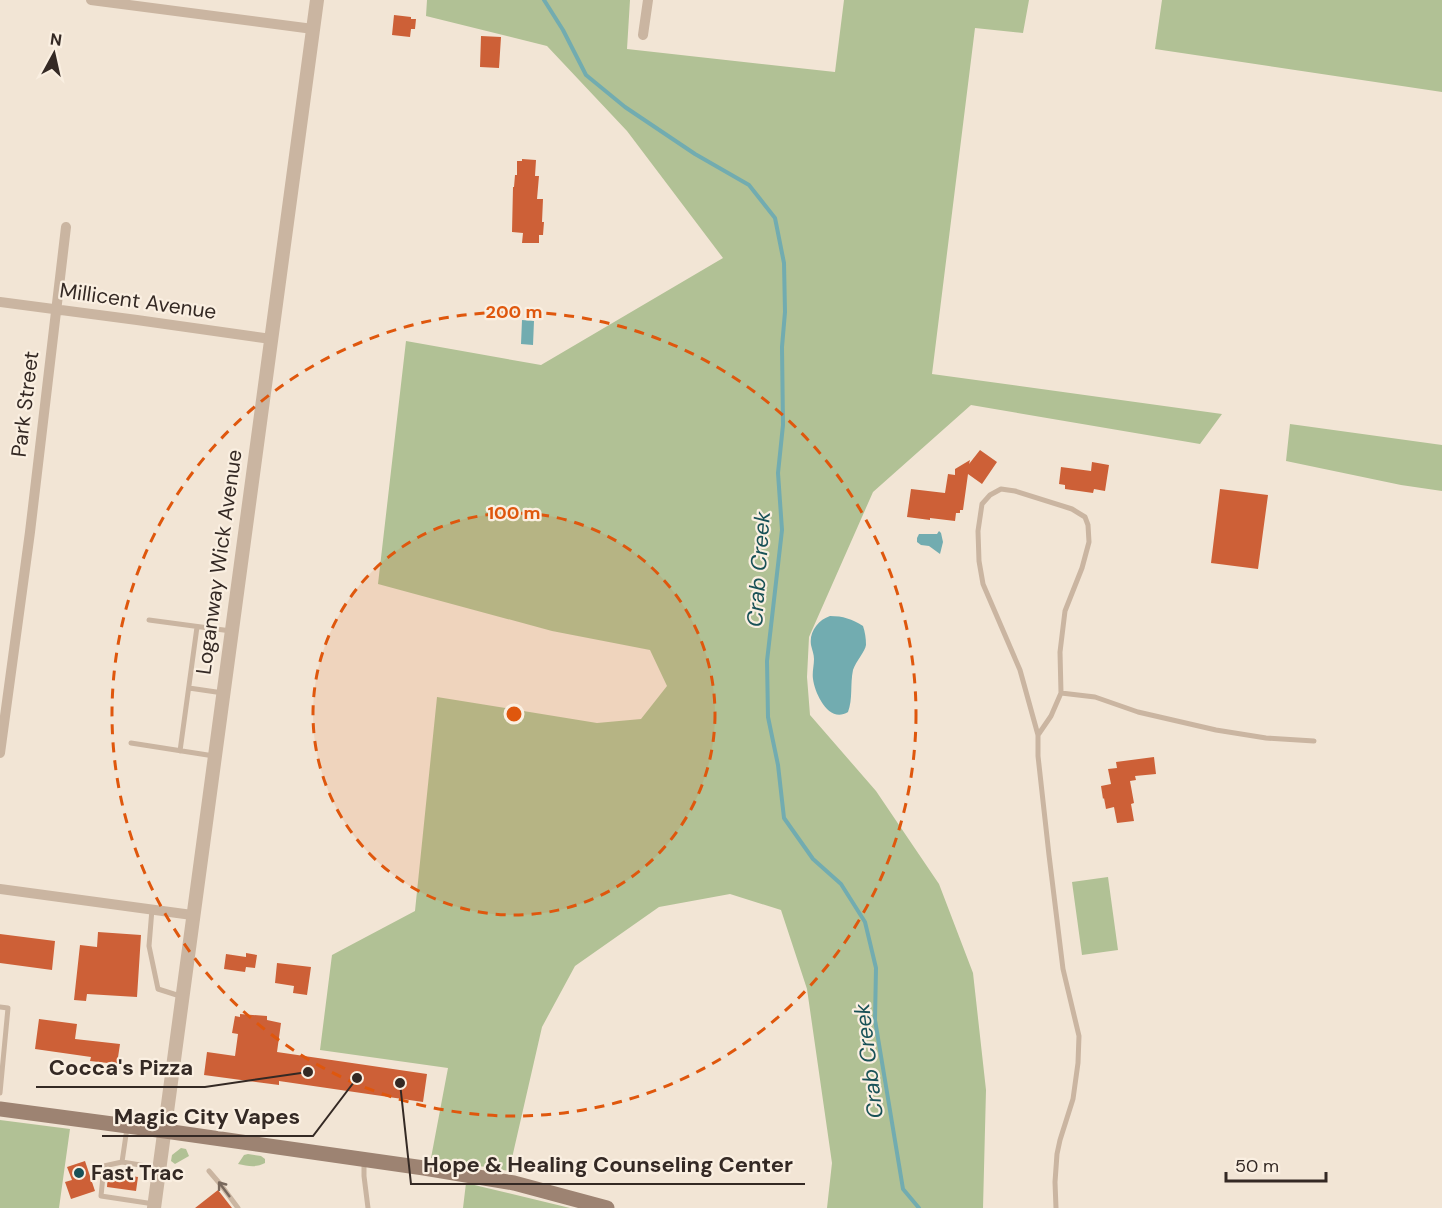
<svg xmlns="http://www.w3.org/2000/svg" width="1442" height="1208" viewBox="0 0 1442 1208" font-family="'DM Sans',sans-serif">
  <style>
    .green { fill: #b1c195 }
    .water { fill: #72acb0 }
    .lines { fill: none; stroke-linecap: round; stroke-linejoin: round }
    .stream { stroke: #72acb0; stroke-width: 4 }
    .building { fill: #cd6037 }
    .service { stroke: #cab5a1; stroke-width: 5 }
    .minor { stroke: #cab5a1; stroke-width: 10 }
    .tertiary { stroke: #cab5a1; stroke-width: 14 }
    .secondary { stroke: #9d8372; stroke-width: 15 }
    .oneway { stroke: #78685c }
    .ring { fill: none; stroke: #df570d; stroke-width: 3; stroke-dasharray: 10 8 }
    .poi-dot { fill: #185157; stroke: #faefe1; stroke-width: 2 }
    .labels { text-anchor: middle; stroke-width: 4.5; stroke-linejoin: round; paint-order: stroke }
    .street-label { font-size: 21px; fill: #342924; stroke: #faefe1 }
    .poi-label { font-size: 21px; font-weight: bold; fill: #342924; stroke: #faefe1; text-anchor: start }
    .water-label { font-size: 22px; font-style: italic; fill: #185157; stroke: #faefe1 }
    .centre { fill: #df570d; stroke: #faefe1; stroke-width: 3 }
    .ring-label { font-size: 18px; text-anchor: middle; font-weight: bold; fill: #df570d; stroke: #faefe1; stroke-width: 4.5; stroke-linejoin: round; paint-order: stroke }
    .leader { fill: none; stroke: #342924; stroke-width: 2 }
    .callout-dot { fill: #342924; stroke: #faefe1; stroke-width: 2 }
    .callout-label { font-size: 22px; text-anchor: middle; font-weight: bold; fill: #342924; stroke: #faefe1; stroke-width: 4.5; stroke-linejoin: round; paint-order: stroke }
  </style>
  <rect width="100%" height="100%" fill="#f2e5d5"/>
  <path class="green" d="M 427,0 L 630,0 L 627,49 L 835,72 L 844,0 L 1029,0 L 1023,33 L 975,28 L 932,374 L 1222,414 L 1200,444 L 971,405 L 873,492 L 809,637 L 807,677 L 810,715 L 876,791 L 939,884 L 973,973 L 986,1090 L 983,1208 L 827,1208 L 832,1163 L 807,989 L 781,910 L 730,894 L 659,907 L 575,966 L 542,1027 L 509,1171 L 431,1158 L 448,1068 L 320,1050 L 332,955 L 415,911 L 437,697 L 597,723 L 641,719 L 667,686 L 650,650 L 552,631 L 378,584 L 406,341 L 541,365 L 723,258 L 627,131 L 547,46 L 426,16 Z
    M 1162,0 L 1442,0 L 1442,92 L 1155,49 Z
    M 1290,424 L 1442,445 L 1442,491 L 1401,485 L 1286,461 Z
    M 1108,877 L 1118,950 L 1082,955 L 1072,882 Z
    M 0,1120 L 70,1129 L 59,1208 L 0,1208 Z
    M 181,1148 L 186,1149 L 189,1156 L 175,1164 L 171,1161 L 172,1155 Z
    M 248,1154 L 261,1156 L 265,1159 L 265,1163 C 256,1168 248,1166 238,1164 L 244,1155 Z
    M 466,1183 L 570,1208 L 463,1208 Z"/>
  <path class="water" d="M 522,320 L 534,321 L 533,345 L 521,344 Z
    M 939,531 L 941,533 L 943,542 L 940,554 L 929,546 L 921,545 L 917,542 L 917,538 L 919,534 L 937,534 Z
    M 830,616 C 843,616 852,619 863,626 C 865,632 866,638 866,645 C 865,652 856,661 853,670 C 850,684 853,699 848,712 C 829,724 815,694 813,679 C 812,672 814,666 814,659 C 814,654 812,650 811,645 C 809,632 818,620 830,616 Z"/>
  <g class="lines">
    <path class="stream" d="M 544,0 L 563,30 L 586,75 L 625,107 L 695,154 L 749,185 L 775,218 L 784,263 L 785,312 L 782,347 L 783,425 L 778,473 L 782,530 L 767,661 L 768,717 L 778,765 L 784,818 L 813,859 L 841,884 L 865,922 L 876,968 L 875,1020 L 903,1189 L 919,1208"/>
  </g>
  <path class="building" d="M 394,15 L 411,17 L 411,19 L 416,19 L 415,29 L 411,29 L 410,37 L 392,35 Z
    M 481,36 L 501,37 L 499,68 L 480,67 Z
    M 522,159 L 536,160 L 535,176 L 539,176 L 537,199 L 543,199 L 542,222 L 544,222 L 543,235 L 539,235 L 539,243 L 522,243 L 523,233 L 512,232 L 513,187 L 514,187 L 515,175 L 517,175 L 517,161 L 522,161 Z
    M 980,450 L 997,462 L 982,484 L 968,474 L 963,510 L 960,510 L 960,513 L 956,513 L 955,521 L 930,518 L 930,520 L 907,517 L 911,489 L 945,493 L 948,474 L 955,475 L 955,469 L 970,460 L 969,464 Z
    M 1092,462 L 1109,465 L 1105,491 L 1094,489 L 1093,493 L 1065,489 L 1065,485 L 1059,484 L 1061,467 L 1091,471 Z
    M 1220,489 L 1268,495 L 1258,569 L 1211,563 Z
    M 1154,757 L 1156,774 L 1135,776 L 1136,780 L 1130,781 L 1134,803 L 1131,804 L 1134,821 L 1117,823 L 1114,807 L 1106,809 L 1104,798 L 1103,799 L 1101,786 L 1111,784 L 1108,769 L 1117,768 L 1116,762 Z
    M 98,932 L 141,935 L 137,997 L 87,994 L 86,1001 L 74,1000 L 80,945 L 97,947 Z
    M 0,934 L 55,941 L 52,970 L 0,963 Z
    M 246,953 L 257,955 L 255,968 L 246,967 L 245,972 L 224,969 L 226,954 L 246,957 Z
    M 277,963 L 311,967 L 307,995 L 293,993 L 294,986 L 275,983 Z
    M 240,1014 L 267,1016 L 267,1020 L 281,1023 L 277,1052 L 427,1074 L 423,1102 L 279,1081 L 279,1085 L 204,1075 L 207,1052 L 235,1056 L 238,1034 L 232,1033 L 235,1016 L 240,1017 Z
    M 39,1019 L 77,1024 L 75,1039 L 120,1044 L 117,1064 L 90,1061 L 91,1057 L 35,1049 Z
    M 85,1161 L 95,1191 L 71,1199 L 65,1182 L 72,1180 L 67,1167 Z
    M 108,1173 L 138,1177 L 136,1191 L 107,1187 Z
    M 218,1190 L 232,1208 L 195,1208 Z"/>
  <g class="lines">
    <path class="service" d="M 149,620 L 231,631
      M 189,688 L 223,693
      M 1061,693 L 1095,697 L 1138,712 L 1216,730 L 1266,738 L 1314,741
      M 1038,735 L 1051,716 L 1061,693 L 1060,652 L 1065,611 L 1082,568 L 1089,542 L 1088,525 L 1085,517 L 1072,509 L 1015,491 L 1001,489 L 990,495 L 982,504 L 978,531 L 979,561 L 983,584 L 1020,670 L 1038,735 L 1038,756 L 1049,855 L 1063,969 L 1079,1036 L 1078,1063 L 1073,1099 L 1060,1140 L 1057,1154 L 1055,1182 L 1056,1208
      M 131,743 L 214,756
      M 180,751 L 197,627
      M 152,909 L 149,946 L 158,989 L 180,996
      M 0,1007 L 8,1008 L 0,1093
      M 127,1128 L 122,1162 L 104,1166 L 101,1196 L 154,1204
      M 364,1161 L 364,1176 L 368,1208
      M 122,1162 L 159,1168
      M 209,1171 L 221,1185 L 238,1208"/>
    <path class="minor" d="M 91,0 L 313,29
      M 643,35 L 648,0
      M 0,302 L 137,320 L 271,339
      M 0,753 L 30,532 L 66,227
      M 0,889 L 192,915"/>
    <path class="tertiary" d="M 154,1208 C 206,805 265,403 317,0"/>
    <path class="secondary" d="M 0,1109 L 165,1131 L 424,1168 L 514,1183 L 607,1208"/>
  </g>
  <defs><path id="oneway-shaft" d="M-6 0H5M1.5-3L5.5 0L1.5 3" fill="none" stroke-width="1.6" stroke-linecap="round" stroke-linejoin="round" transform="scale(1.5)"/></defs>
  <use class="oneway" href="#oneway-shaft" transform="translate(224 1189) rotate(-127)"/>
  <circle cx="514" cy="714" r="201" fill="#df570d" fill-opacity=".12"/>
  <g class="ring">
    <circle cx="514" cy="714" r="201"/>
    <circle cx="514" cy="714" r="402"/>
  </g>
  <circle class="poi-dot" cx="79" cy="1173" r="6"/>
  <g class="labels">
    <g class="street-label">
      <text transform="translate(138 301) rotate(8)" y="7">Millicent Avenue</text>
      <text transform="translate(25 404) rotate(-83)" y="7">Park Street</text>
      <text transform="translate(219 562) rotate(-82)" y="7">Loganway Wick Avenue</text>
    </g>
    <g class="poi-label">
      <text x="91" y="1180">Fast Trac</text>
    </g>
    <g class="water-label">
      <text transform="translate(758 569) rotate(-86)" y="8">Crab Creek</text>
      <text transform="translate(868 1061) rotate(-97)" y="8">Crab Creek</text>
    </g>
  </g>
  <circle cx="514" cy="714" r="9" class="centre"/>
  <g class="ring-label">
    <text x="514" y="318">200 m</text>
    <text x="514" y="519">100 m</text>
  </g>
  <path class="leader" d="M308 1072L205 1087H36M357 1078L313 1136H102M400 1083L411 1184H805"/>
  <g class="callout-dot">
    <circle cx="308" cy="1072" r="6"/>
    <circle cx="357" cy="1078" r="6"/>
    <circle cx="400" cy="1083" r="6"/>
  </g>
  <g class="callout-label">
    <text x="121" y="1075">Cocca's Pizza</text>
    <text x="207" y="1124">Magic City Vapes</text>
    <text x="608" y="1172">Hope &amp; Healing Counseling Center</text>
  </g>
  <g transform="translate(54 54) rotate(8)" stroke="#faefe1" stroke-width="4.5" paint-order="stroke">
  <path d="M0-4.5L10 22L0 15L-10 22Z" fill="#342924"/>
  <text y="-9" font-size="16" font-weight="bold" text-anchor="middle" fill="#342924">N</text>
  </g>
  <path d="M1226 1172v9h100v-9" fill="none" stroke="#342924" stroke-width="3"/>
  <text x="1235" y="1172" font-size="18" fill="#342924" stroke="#faefe1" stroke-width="4.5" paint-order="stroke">50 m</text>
</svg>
